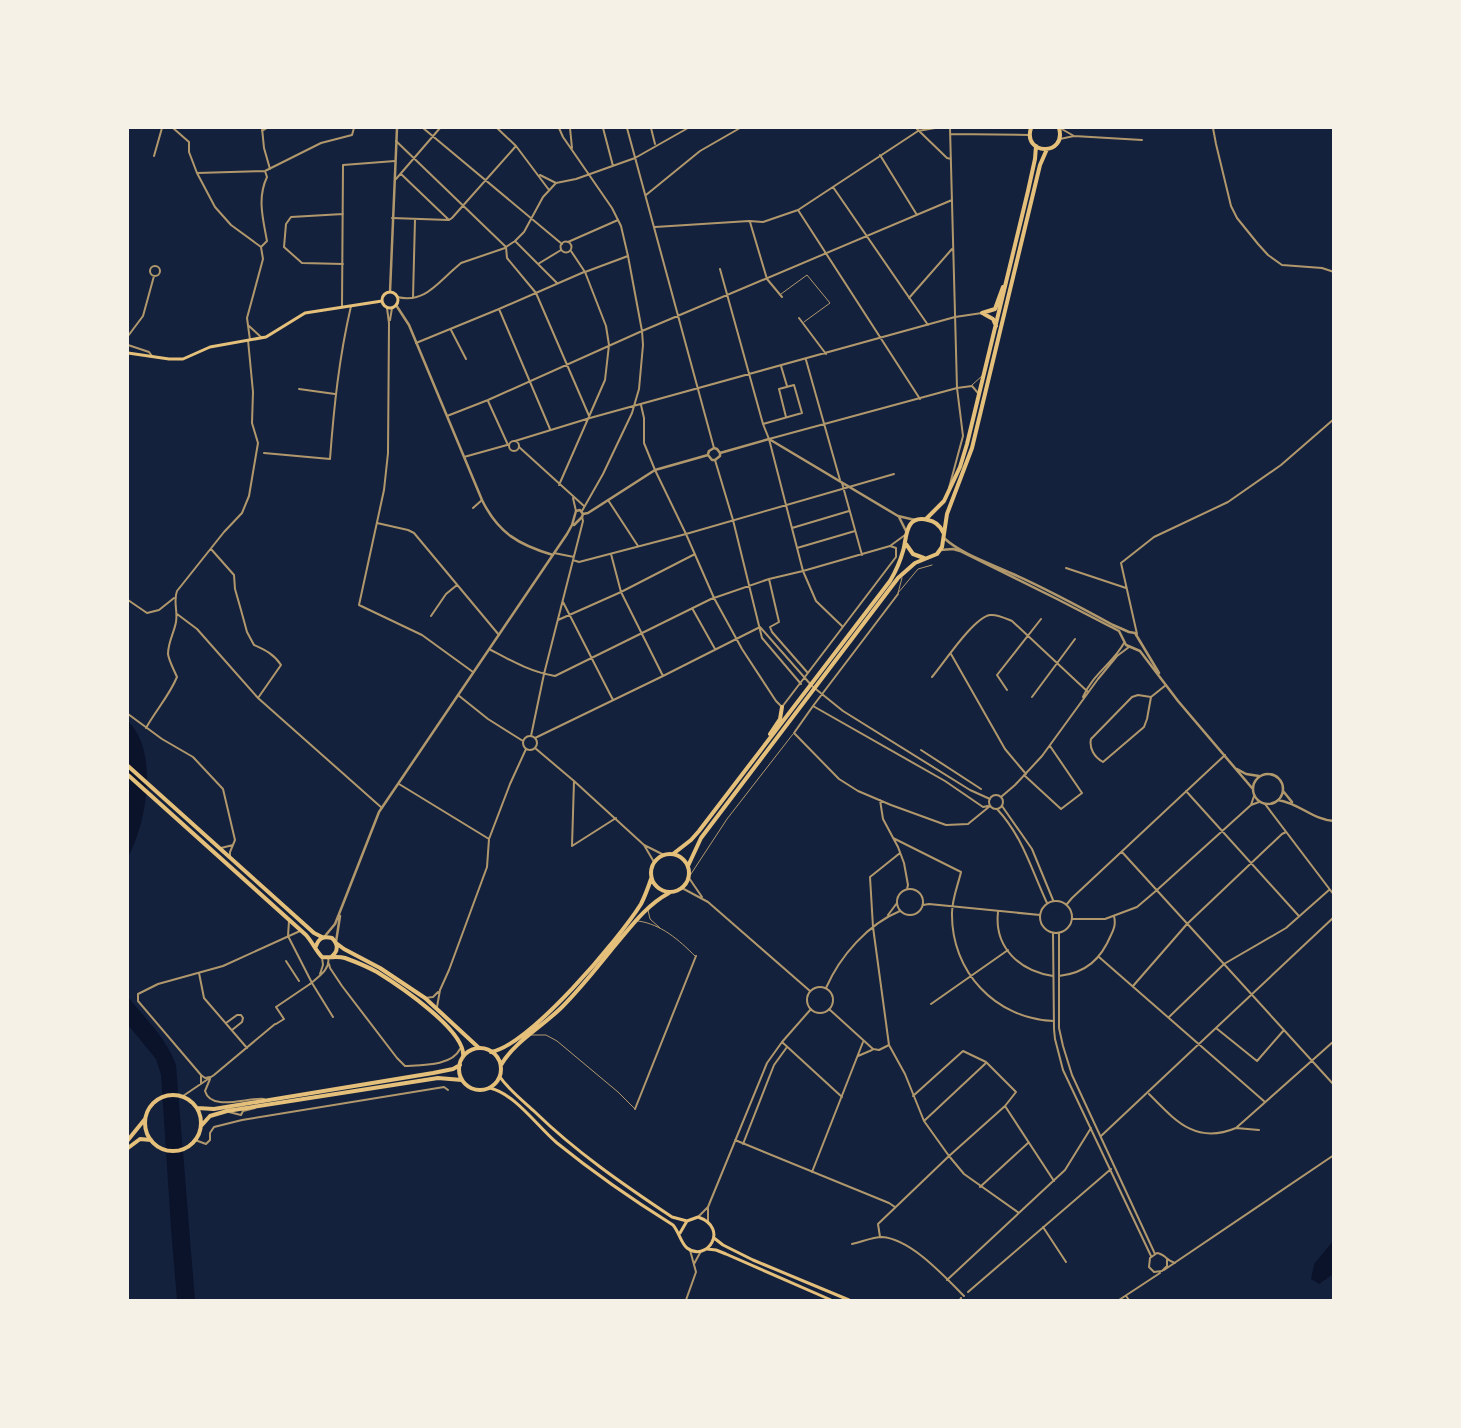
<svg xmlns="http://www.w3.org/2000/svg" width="1461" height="1428" viewBox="0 0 1461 1428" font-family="'Open Sans',sans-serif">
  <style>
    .water { fill: #0b132b }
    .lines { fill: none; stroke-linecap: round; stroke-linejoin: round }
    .service { stroke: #b1986c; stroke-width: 1 }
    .pedestrian { stroke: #b1986c; stroke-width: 2 }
    .minor { stroke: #b1986c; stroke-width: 2 }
    .tertiary { stroke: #b1986c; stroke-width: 2.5 }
    .secondary { stroke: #e5c07b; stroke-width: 3 }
    .primary { stroke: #e5c07b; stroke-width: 4 }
  </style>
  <rect width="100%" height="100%" fill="#14213d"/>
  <path class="water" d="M 128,721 C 159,751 147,823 128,857 Z
    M 128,997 C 145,1018 167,1039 176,1065 L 195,1300 L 177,1300 L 171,1229 L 161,1075 L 156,1059 L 128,1025 Z
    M 1333,1241 L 1333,1272 L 1332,1275 L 1319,1284 L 1311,1279 L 1314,1264 Z"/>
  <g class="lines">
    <path class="service" d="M 781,294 L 807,275 L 830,303 L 804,322
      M 972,385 L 982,376
      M 898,593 L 918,569 L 932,565
      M 898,593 L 902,578
      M 689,877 L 727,819 L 793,734
      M 648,910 L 650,919 L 660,928
      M 638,921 C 661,924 679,940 695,956
      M 531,1035 L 546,1035 L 557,1041 L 618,1092 L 635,1109"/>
    <path class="pedestrian" d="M 568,242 L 618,220
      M 453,270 L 461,263 L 505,248
      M 585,272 L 628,256
      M 286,961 L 299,981
      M 276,1024 L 284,1019 L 276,1007 L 310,984"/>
    <path class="minor" d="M 173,128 L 189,142 L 189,152 L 197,173 L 215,207 L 231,225 L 261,247 L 263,259 L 247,318 L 250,340
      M 262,128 L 264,148 L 270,169
      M 423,128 L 562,244
      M 497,128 L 516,146 L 549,190
      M 559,128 L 563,137 L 612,208 L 621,226 L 628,256 L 642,331 L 643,345 L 639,389 L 632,413 L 603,474 L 582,511
      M 570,128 L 572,148
      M 603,128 L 613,166
      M 627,128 L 714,448
      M 651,128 L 655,144
      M 916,128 L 947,158 L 951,159
      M 1060,128 L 1074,136
      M 1213,128 L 1216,144 L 1231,206 L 1237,218 L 1258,244 L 1268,255 L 1282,265 L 1322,268 L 1334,272
      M 262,131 L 267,128
      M 950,134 L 1029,135
      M 1060,139 L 1074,136 L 1142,140
      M 396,141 L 506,247
      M 880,155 L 917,215
      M 154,156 L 162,128
      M 197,173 L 265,171 L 321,143 L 352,135 L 354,128
      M 401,174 L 449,220
      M 540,175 L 556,183
      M 396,179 L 440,128
      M 833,187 L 928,325
      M 646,195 L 700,151 L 740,128
      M 798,210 L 920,399
      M 392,218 L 449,220 L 452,218 L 516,146
      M 750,222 L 767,279 L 782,297
      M 655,227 L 749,221 L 763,222 L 798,210 L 918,131 L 935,128
      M 515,241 L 557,283
      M560.5 247a5.5 5.5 0 1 1 11 0a5.5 5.5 0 1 1-11 0Z
      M 261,247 L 267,241 C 263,219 257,198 267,177 L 265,171
      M 506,247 L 515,241 L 524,232 L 543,197 L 556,183 L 576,179 L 635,158 L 688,128
      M 506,247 L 507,258 L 536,293 L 590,418
      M 343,264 L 302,263 L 284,247 L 286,224 L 291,217 L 343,214
      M 538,264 L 561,250
      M150 271a5 5 0 1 1 10 0a5 5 0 1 1-10 0Z
      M 720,269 L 763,424 L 769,439 L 803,571 L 816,601 L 842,626
      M 397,297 C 423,303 435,286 453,270
      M 413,298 L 415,219
      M 909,298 L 952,249
      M 342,307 L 343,165 L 395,161
      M 387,308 L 389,323 L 388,453 L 384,490 L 359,605 L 422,635 L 473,672
      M 499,309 L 550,429
      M 799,318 L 826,354
      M 390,320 L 392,308
      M 249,326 L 262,338
      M 451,330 L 466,359
      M 128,336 L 143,316 L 154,276
      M 416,343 L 499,309 L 584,272
      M 128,345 L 149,352 L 152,356
      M 806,360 L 840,480
      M 781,366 L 787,386
      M 299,389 L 335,394
      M 488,401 L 508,445
      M 641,405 L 644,418 L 644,443 L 655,470 L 686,534 L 714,598 L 742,649 L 776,701 L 782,707 L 896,557 L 896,548 L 890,546
      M 447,416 L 488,400 L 642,331 L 952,200
      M 763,424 L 802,413 L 794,385 L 779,389 L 786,417
      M 769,439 L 957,388 L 972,386 L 978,393
      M509 446a5 5 0 1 1 10 0a5 5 0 1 1-10 0Z
      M 515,441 L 590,418 L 955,317 L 982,313
      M 519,447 L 584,506
      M 264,453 L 330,459 C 334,406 339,358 351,306
      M 464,457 L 507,445
      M 715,460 L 733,520 L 762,638 L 801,684
      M 842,483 L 862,555
      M 559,485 L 605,380 L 609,345 L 606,326 L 585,272 L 571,251
      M 949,488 L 963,436 L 957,388 L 950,128
      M 573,498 L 576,511
      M 608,500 L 638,546
      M 473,508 L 482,500
      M 377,523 L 408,530 L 414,533 L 499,635
      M 792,528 L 849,511
      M 797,548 L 855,531
      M 211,549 L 234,575 L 235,589 L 241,610 L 247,632 L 254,645 C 265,650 274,654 281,665 L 258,698
      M 554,553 L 574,557
      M 611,554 L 621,592 L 663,676
      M 573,560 L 579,562 L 686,534 L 894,474
      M 1066,568 L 1126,588
      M 769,579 L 779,622 L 770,627 L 772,632 L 807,672
      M 898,594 L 813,706 L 794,733 L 839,779 L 858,791 L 891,805 L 946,825 L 968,824 L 990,806
      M 128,600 L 147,613 L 159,610 L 174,598
      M 563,602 L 613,700
      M 692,608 L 715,649
      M 177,614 L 197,629 L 258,698 L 382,808
      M 431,616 L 446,594 L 457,585
      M 558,620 L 621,592 L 695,554
      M 760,627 L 812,686 L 843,711 L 970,790 L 990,799
      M 1137,634 L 1121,563 L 1154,537 L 1228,502 L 1281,465 L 1334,419
      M 489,649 C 510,660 530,672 555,676 L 711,599 L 769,579 L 803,571 L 890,546 L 905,535
      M 951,654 L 1005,749 L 1026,774
      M 932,677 C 944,663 973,618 990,615 C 997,614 1005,618 1012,621 L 1088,692
      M 1007,690 L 997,675 L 1041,619
      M 458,695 L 488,719 L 523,741
      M 1032,697 L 1075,639
      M 1083,697 C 1092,675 1114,662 1124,643
      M 1151,697 L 1138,695 L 1132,697 L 1091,739 C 1089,748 1094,757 1103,762 L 1144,727 L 1147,719 L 1151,697 L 1166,685
      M 813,706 L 945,781 L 983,807 L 988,806
      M 128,714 L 162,739 L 193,757 L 223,789 L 235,840 L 230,852 L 230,857
      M 146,728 C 156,710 169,696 177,677 C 174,670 169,661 168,654 C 168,642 174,633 176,622 C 178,611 173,601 177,591 L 224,532 L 242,513 L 249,496 L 258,443 L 252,423 L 253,392 L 248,340
      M 531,736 L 544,674 L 583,521 L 582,517
      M523 743a7 7 0 1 1 14 0a7 7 0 1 1-14 0Z
      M 535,738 L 663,676 L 760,627
      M 535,748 L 574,781 L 644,845 L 664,855
      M 921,750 L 981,789
      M 1024,775 L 1061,809 L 1082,793 L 1050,746
      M 574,781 L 572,846 L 616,818
      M 399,784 L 489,839
      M 1186,791 L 1298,915
      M989 802a7 7 0 1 1 14 0a7 7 0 1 1-14 0Z
      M 1001,797 L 1015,785 L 1042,756 L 1098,679 L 1117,656 L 1129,647
      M 880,800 L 883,819 L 898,847 L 904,863 L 908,885 L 907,889
      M 1265,804 L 1334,895
      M 1251,805 L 1254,796
      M 1002,806 L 1032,849 L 1053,900
      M 997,809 C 1023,837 1031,869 1047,903
      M 893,838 L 961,872 C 958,885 952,899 952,913 C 951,971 995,1019 1054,1021
      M 644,845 L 654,862
      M 221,848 L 233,845
      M 1122,852 L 1334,1085
      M 900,853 L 870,877 L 873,927 L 889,1045 L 905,1074 L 924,1121 L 949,1156 L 964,1174 L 1019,1213
      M 689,878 L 702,897
      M 682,888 L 708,902 L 810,991
      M897 902a13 13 0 1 1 26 0a13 13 0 1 1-26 0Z
      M1040 917a16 16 0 1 1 32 0a16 16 0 1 1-32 0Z
      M 1067,904 L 1072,898 L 1225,755
      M 923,905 L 929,904 L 1040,915
      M 998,912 C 994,948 1020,971 1053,976
      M 888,915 L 897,903
      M 1073,919 L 1105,919 L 1137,907 L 1157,890 L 1251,805 L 1259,802
      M 289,921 L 288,936 L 312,983 L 333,1017
      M 1053,933 L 1054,1029 L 1055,1039 L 1063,1070 L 1151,1256
      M 1059,933 L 1059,1028 L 1063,1046 L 1072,1075 L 1155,1254
      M 1099,957 L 1265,1102
      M 329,964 L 330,968 L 342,986 L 397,1058 L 405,1066 C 422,1065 452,1066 460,1049
      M 199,973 L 204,998 L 247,1048
      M 320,974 L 323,965 L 322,957
      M 1059,976 C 1086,973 1101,959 1111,935 C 1114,929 1116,924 1114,916
      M 310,984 C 318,977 331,969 328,957
      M 1133,986 L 1187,924 L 1282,834 L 1286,832
      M807 1000a13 13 0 1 1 26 0a13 13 0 1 1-26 0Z
      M 826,988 C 840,956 868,924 900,911
      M 425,998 L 433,997 L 438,992
      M 931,1004 L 1008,950
      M 437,1007 L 440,990 L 449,970 L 487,867 L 489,839 L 510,784 L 526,749
      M 829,1009 L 873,1049 L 879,1050 L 889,1045
      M 1169,1017 L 1224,964 L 1286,928 L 1329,890
      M 226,1023 L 237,1015 L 241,1015 L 243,1018 L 242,1022 L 232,1030
      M 1216,1028 L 1257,1061 L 1284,1030
      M 782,1042 L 842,1097
      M 858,1056 L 872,1050
      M 201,1075 L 205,1078 L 210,1077
      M 210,1079 L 205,1091 C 211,1112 248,1097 264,1099
      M 201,1084 L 201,1075 L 138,1001 L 138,994 L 158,984 L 223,966 L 300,931
      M 1149,1094 C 1175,1120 1195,1145 1236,1128 L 1334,1041
      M 183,1096 L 214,1075 L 275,1024
      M 1005,1106 L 1054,1181
      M 635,1109 L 696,956
      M 229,1112 L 241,1115
      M 241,1115 L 243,1111 L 255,1108
      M 924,1121 L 986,1063
      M 1236,1128 L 1259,1130
      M 1101,1136 L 1334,917
      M 195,1140 L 206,1144 L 210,1140 L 210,1133 L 214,1127 L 242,1120 L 444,1087 L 448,1090
      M 735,1140 L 889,1203 L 895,1207
      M 743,1144 L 774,1065 L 787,1047
      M 812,1172 L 863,1042
      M 980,1187 L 1028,1143
      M 699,1216 L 708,1207
      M 708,1222 L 708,1207 L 767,1063 L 782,1042 L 811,1009
      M 1043,1227 L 1066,1262
      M 880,1237 L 878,1224 L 949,1156 L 1005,1106 L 1016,1092 L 986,1062 L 963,1051 L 913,1096
      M 852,1244 C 861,1242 873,1237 882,1237 C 911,1239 944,1276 964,1296
      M 1167,1259 L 1167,1266 L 1162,1271 L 1154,1272 L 1149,1267 L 1150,1258 L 1157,1253 C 1165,1254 1167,1261 1175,1263
      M 694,1264 L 701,1251
      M 1164,1270 L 1334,1155
      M 947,1280 L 1065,1170 L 1091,1128
      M 968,1292 L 1111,1169
      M 1126,1296 L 1129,1300
      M 686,1300 L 696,1272 L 690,1250
      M 960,1300 L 961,1298
      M 1119,1300 L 1160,1273
      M 1332,1300 L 1333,1299"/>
    <path class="tertiary" d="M 390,292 L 397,128
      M 396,305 L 409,325 L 482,500 C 498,533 519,545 553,555
      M 720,453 L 769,439 L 898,516 L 915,520
      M 708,454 L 709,451 L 714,448 L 717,449 L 720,453
      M 708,455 L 712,460 L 715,460 L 720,456 L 720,453
      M 899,517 L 906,531
      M 574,525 L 582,517 L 583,514 L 588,513 L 655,470 L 708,455
      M 944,538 C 961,554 992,564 1013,574 C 1047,589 1080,607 1113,625 L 1129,632 L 1135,633 L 1159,673
      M 940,550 L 953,549 L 960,551 L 1057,599 L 1119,631 L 1126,645 L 1140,651 L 1178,701 L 1252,788
      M 1237,769 L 1246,774 L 1259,776
      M1253 789a15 15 0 1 1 30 0a15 15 0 1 1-30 0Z
      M 1283,791 L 1292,802
      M 1278,800 C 1299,803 1313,820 1334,821
      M 325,936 L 335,924 L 341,909 L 379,812 L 567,534 L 572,525 L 576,511 L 580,510 L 583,514
      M 336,942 L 340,916"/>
    <path class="secondary" d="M382 300a8 8 0 1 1 16 0a8 8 0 1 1-16 0Z
      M 128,353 L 169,359 L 183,359 L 210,347 L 266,337 L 305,313 L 382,301
      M 500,1077 C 509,1090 523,1101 535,1112 C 576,1152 624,1185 672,1217 L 687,1221
      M 490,1088 C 515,1094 537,1126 557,1143 C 594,1173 633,1200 673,1225 C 679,1232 681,1243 687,1248 C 707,1263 730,1228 698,1217 L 687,1221 L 680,1233
      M 714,1238 L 723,1245 L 753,1260 L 849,1300
      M 707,1249 L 716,1250 L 726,1254 L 831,1300"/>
    <path class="primary" d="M 1031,128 C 1022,155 1067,157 1059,128
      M 982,313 L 995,309 L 1003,287
      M 984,314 L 993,319 L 996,326
      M 926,519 L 944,501 L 960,467 L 967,444 L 1028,191 L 1035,159 L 1036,146
      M 906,544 L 913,554 L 924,558
      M 770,734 L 780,719 L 782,707
      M 128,766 L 314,933 L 322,937
      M 128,775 L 306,935 C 313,943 316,951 322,957 C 330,958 338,956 345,958 C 356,962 368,967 377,972 C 398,985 467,1031 463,1057
      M651 873a19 19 0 1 1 38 0a19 19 0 1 1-38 0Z
      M 673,854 L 691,840 L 699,831 L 890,581 C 896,571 900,562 903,551 C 907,539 904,514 928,520 C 935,521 940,526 943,532
      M 688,866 L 701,838 L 898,578 L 915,563 L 937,554 L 942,547 L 947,514 L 972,448 L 1040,165 L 1047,149
      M 336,943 L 344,949 L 380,968 L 425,998 L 479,1048
      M 316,946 C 319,938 323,936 332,938 C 338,944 339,951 331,957
      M459 1069a21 21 0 1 1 42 0a21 21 0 1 1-42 0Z
      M 491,1052 C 531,1044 619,939 641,904 C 645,896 648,888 651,879
      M 501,1065 C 515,1041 542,1027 562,1007 C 580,989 596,969 612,949 C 630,928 645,906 669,893
      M145 1123a28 28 0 1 1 56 0a28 28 0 1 1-56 0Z
      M 197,1108 L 214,1109 L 433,1073 L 453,1069 L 460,1065
      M 201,1126 L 210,1116 L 227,1111 L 438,1078 L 462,1080
      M 128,1140 L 145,1119
      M 128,1148 L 140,1139 L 151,1140"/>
  </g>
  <rect width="1461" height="1428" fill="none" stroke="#f6f1e7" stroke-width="258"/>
</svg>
